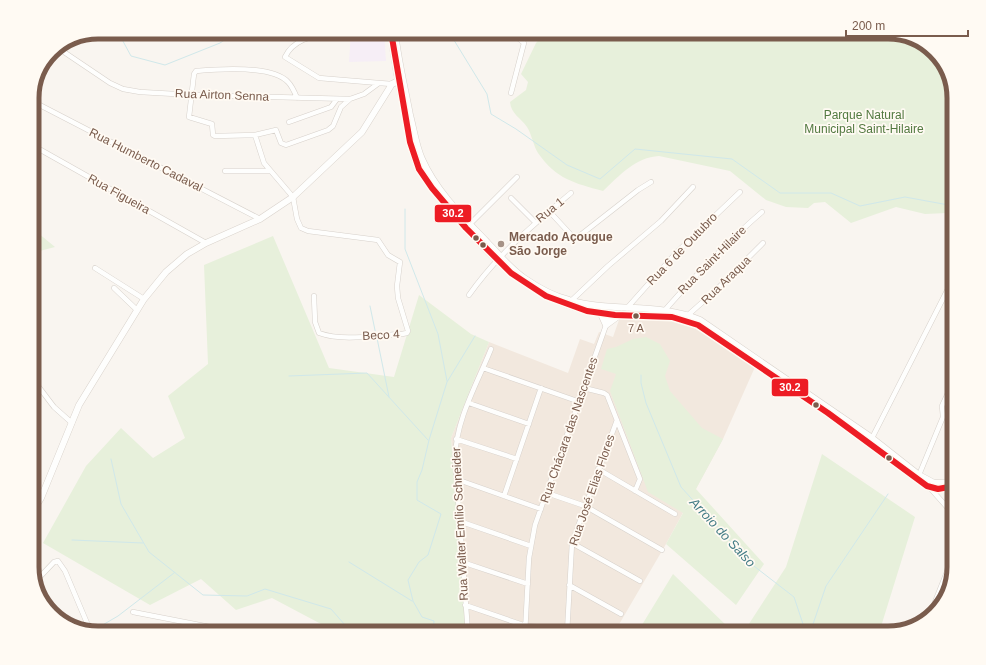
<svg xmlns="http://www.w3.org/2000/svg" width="986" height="665" viewBox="0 0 986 665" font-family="Helvetica,sans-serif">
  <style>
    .residential { fill: #f2e8de }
    .education { fill: #f6eef6 }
    .green { fill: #e7f0db }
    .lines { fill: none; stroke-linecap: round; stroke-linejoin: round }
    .stream { stroke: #d0e8ea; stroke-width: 1 }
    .street-casing { stroke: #d7d1cb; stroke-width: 5.5 }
    .secondary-casing { stroke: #d9d2cb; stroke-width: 7 }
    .street { stroke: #fefefd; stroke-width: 4.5 }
    .secondary { stroke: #fefefd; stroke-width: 6 }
    .bus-1-casing { stroke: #fffaf3; stroke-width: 9 }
    .bus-1 { stroke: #ed1c24; stroke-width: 6 }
    .bus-dot { fill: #7a5c4d; stroke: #fffaf3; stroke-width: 1.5 }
    .poi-dot { fill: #a69286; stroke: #fffaf3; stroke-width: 1.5 }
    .labels { text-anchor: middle; stroke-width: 3.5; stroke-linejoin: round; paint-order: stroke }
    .bus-label { font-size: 11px; fill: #7a5c4d; stroke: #fffaf3 }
    .street-label { font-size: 12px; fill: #7a5c4d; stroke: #fffaf3 }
    .park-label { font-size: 12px; fill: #537a41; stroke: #fffaf3 }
    .poi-label { font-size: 12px; font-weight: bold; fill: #7a5c4d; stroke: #fffaf3; text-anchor: start }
    .water-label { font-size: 13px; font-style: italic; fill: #437c86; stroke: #fffaf3 }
    .rim { fill: none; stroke: #7a5c4d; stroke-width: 5 }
    .line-badge { stroke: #fffaf3; stroke-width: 1.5 }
    .badge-label { font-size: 11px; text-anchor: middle; font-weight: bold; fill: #fff }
  </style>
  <rect width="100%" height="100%" fill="#f9f5f0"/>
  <path class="residential" d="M 620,317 L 664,318 L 695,327 L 755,367 L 723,439 L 666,544 L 614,633 L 466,633 L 451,438 L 489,342 L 568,373 L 580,339 L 594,344 L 599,332 L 613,337 Z"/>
  <path class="education" d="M 351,32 L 384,32 L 386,61 L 349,62 Z"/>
  <path class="green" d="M 546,32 L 888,32 L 925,43 L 947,68 L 954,97 L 954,218 L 947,213 L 925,214 L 896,207 L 851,223 L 825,202 L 814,203 L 808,208 L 786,207 L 766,200 L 730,171 L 659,156 C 636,157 619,176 603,191 C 574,183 556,179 538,153 C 533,145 532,135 527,127 C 521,118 511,114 510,102 L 526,90 L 528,82 L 521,74 L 536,43 Z
    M 32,228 L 55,247 L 32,253 Z
    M 273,236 L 329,368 L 394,377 L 419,295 L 471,334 L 489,342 L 451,438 L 466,633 L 338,633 L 272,598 L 236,610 L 201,579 L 150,605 L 43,543 L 86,466 L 121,428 L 153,458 L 185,438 L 168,396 L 208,364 L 204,265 Z
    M 646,337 L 660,344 L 670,361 L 665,376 L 670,391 L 702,428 L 723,439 L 696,489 L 764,564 L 736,605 L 666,544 L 683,513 L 648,492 L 610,391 L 616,374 L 601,369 L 607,349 L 616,347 L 633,339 Z
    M 822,454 L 915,517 L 879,633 L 743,633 L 786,567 Z
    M 673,574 L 727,626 L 722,633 L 637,633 Z"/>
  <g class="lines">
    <path class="stream" d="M 118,32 L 131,56 L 165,65 L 220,43 L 236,32
      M 449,32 L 487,94 L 491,114 L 516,129 L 567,165 L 600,179 L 635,149 L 732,159 L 780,193 L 831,193 L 860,206 L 905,197 L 954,206
      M 405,209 L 405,249 L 438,334 L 447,381
      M 370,306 L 376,335
      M 377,338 L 389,397
      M 641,375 L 641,383 L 646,403 L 681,487 L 750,563 L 794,597 L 806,633
      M 289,376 L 367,373 L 428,440
      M 111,459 L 121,504 L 149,552 L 203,595 L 247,596 L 265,589 L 331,609 L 352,633
      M 72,540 L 143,543
      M 349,562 L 412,601
      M 94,630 L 118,616 L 174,573
      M 433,633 L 434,621 L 422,617 L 413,601 L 408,580 L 419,562 L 428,555 L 441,514 L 417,500 L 417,482 L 422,470 L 429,440 L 447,382 L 475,336
      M 810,633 L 826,586 L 888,494"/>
    <defs>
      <path id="street" d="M 334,32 C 315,36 294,38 285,57 L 319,78 L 379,83
        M 58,48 L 110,83 L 123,89 L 140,92 L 193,95 L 350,99 L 364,94 L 379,83 L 392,84
        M 511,93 L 524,43 L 511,32
        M 297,98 C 295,93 292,86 288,82 C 272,65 218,69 196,71 L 194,74 L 189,117 L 212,124 L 213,135 L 215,136 L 255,135 L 276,130 L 281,143 L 286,145 L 328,130 L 333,126 L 341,107 L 350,99
        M 32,101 L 260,219
        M 289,122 L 331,107 L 337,99
        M 255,135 L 264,163 L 293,197 L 297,219 L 301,228 L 308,231 L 378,240 L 388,255 L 400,262 L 397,286 L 398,298 L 408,331 L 407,333 L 402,334 C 376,335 344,342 319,333 L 315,322 L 314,296
        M 32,145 L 206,243
        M 225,171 L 270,171
        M 511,198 L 535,222
        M 549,211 L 573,237 L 578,237 L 638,190 L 651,182
        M 470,224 L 517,177
        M 95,268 L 144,299
        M 114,288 L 137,310
        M 469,295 C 498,254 533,225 571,193
        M 571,301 L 608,266 L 661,221 L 693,187
        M 627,308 L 676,253 L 740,192
        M 665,310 C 695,276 727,242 762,212
        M 688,315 L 714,292 L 763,243
        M 483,368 L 580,402
        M 32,378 L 54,407 L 72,423
        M 584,388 L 604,393 L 607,395 L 640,479 L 635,491
        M 469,403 L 529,424
        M 872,438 L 954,277
        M 456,439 L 517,459
        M 598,469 L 675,514
        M 919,475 L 943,417 L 942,406 L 954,380
        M 456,479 L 541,509
        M 930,488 L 954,515
        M 547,493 L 585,506 L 662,550
        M 504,496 L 541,388
        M 459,521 L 531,546
        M 572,543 L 640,581
        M 462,562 L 528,584
        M 35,582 L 54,562 L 58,561 L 65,571 L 87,623 L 94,632
        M 569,585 L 621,614
        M 40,597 L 59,612
        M 465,605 L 526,626 L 567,629 L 575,633
        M 133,612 L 215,628 L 259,627 L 289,632
        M 929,617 L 954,554
        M 468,633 L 455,458 C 456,419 477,384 491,349
        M 525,633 L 529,558 L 535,525 L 610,314
        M 567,633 L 572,543 L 617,420"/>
      <path id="secondary" d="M 391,32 C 394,62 400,92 407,121 C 409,135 411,150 416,162 C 424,181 438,196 451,211 C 490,257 527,296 587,311 C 612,317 638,314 663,316 C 675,316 686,320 698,325 L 828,413 L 927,486 L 938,489 L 954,486
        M 395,32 C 398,60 405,88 410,115 C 414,130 416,146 422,159 C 436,191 463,217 487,242 C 498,254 510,268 524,278 C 537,287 553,296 569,300 C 612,313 659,302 700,320 L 872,438 L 919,475 L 934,483 L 954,482
        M 601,314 L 606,325 L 621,314
        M 32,513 L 41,498 L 79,405 L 144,299 L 166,272 L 187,254 L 206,243 L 260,219 L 293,197 L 362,132 L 392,84 L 400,80"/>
    </defs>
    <use href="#street" class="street-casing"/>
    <use href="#secondary" class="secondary-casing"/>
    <use href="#street" class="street"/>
    <use href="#secondary" class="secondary"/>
    <defs>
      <path id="bus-1" d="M 391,32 L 410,142 L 419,169 L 432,188 L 466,228 L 511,273 L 546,296 L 587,311 L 615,315 L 672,317 L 698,325 L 828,413 L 927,486 L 938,489 L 954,486"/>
    </defs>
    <use href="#bus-1" class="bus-1-casing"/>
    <use href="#bus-1" class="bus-1"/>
  </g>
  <g class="bus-dot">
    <circle cx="476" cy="238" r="3.5"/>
    <circle cx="483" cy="245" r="3.5"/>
    <circle cx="636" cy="316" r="3.5"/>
    <circle cx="816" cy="405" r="3.5"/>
    <circle cx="889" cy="458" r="3.5"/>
  </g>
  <circle class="poi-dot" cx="501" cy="244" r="4"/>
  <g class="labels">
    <g class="bus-label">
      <text x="636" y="332">7 A</text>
    </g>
    <g class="street-label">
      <text transform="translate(222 95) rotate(2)" y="4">Rua Airton Senna</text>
      <text transform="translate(146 160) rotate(27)" y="4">Rua Humberto Cadaval</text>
      <text transform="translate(119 194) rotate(29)" y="4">Rua Figueira</text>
      <text transform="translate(550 210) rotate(-39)" y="4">Rua 1</text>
      <text transform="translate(682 249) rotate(-46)" y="4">Rua 6 de Outubro</text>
      <text transform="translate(712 260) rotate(-45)" y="4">Rua Saint-Hilaire</text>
      <text transform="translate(726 280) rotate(-44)" y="4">Rua Araqua</text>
      <text transform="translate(381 335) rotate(-3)" y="4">Beco 4</text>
      <text transform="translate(569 430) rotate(-71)" y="4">Rua Chácara das Nascentes</text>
      <text transform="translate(592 490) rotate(-71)" y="4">Rua José Elias Flores</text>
      <text transform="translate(460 524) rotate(-93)" y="4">Rua Walter Emílio Schneider</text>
    </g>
    <g class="park-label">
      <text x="864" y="119">Parque Natural<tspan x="864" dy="14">Municipal Saint-Hilaire</tspan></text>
    </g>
    <g class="poi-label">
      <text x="509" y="241">Mercado Açougue<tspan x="509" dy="14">São Jorge</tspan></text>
    </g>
    <g class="water-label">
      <text transform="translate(723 532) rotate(47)" y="5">Arroio do Salso</text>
    </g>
  </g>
  <path d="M0 0H986V665H0ZM98 39H888A59 59 0 0 1 947 98V567A59 59 0 0 1 888 626H98A59 59 0 0 1 39 567V98A59 59 0 0 1 98 39Z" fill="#fffaf3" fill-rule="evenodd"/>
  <path class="rim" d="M98 39H888A59 59 0 0 1 947 98V567A59 59 0 0 1 888 626H98A59 59 0 0 1 39 567V98A59 59 0 0 1 98 39Z"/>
  <g class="line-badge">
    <rect x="434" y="204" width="38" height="19" rx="4" fill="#ed1c24"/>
    <rect x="771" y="378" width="38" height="19" rx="4" fill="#ed1c24"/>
  </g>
  <g class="badge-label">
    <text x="453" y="217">30.2</text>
    <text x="790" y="391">30.2</text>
  </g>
  <path d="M846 30v6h122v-6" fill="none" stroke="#7a5c4d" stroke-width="2"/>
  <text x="852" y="30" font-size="12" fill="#7a5c4d" stroke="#fffaf3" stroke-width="3" paint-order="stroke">200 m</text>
</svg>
